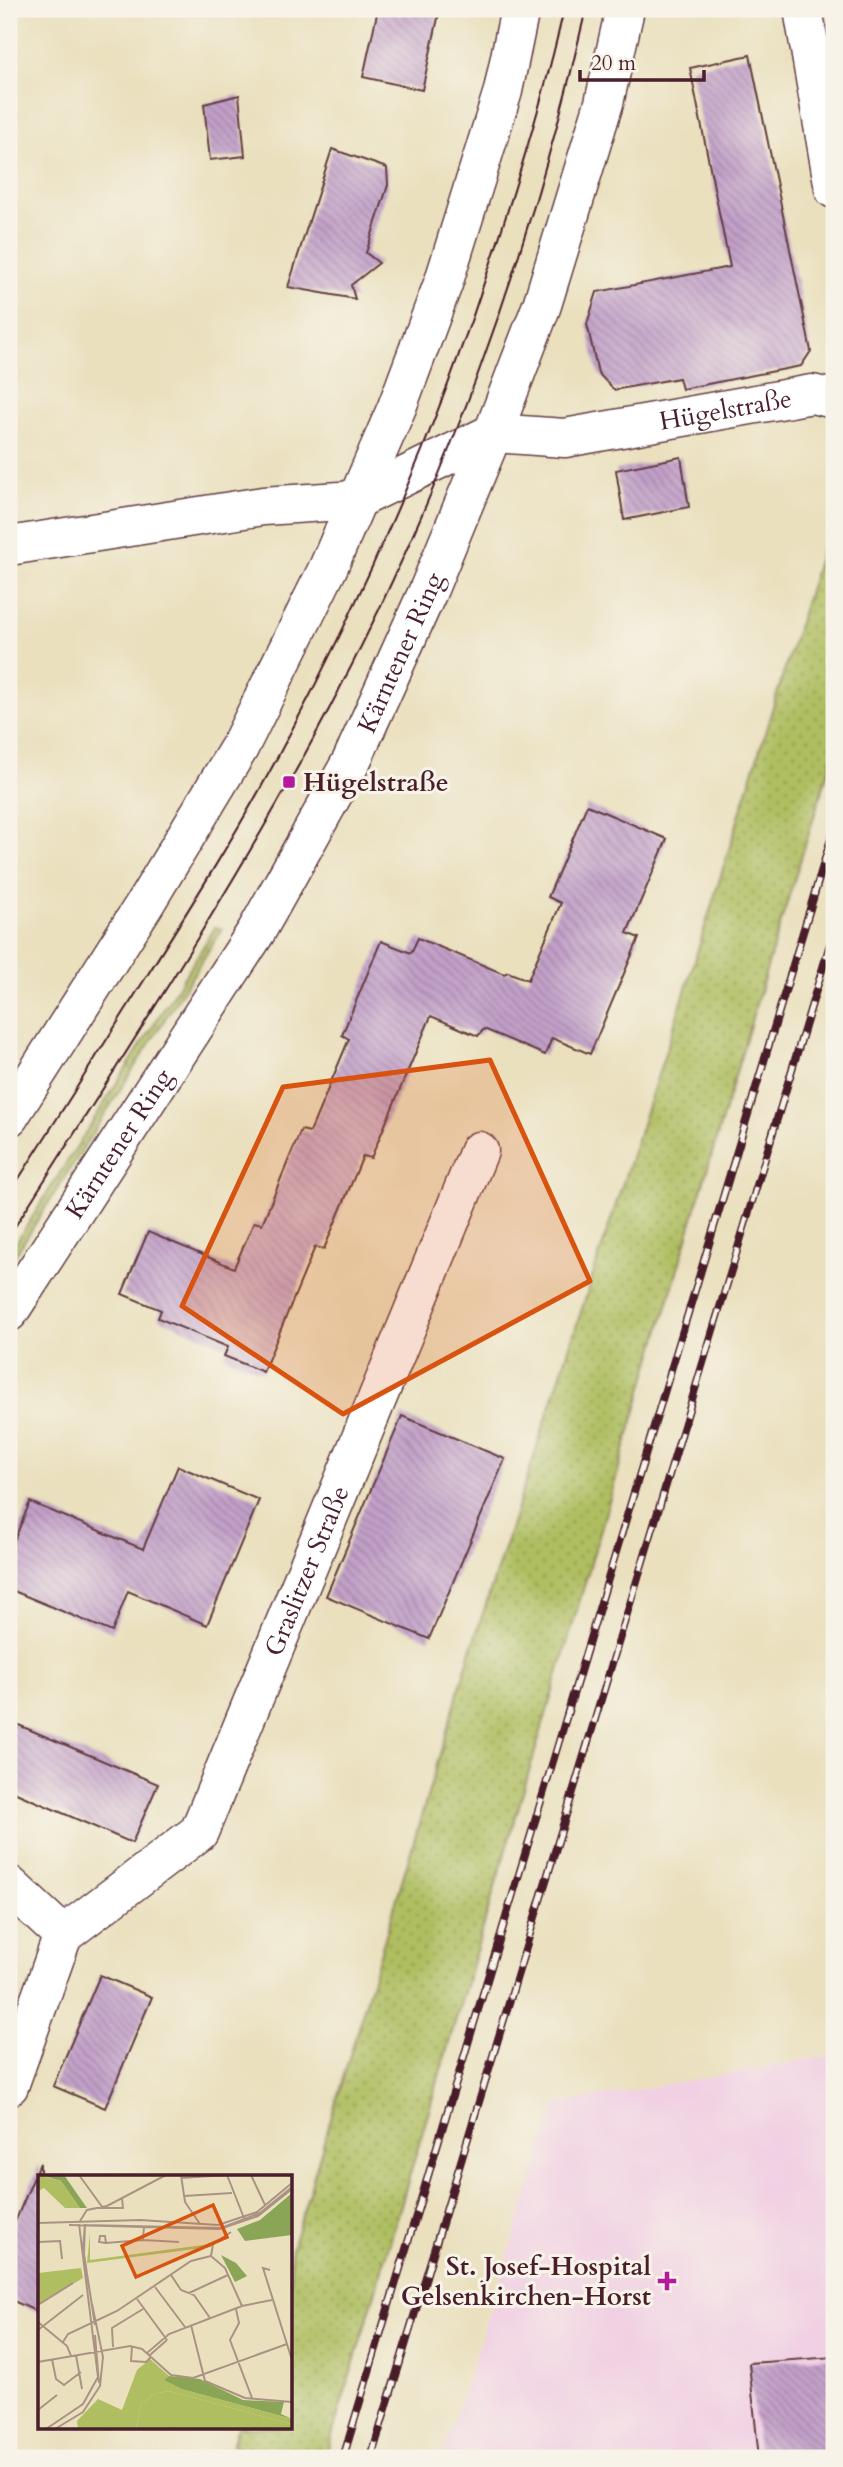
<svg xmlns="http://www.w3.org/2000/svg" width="843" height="2467" viewBox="0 0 843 2467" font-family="Cardo,serif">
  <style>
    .built { fill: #f1d0e3 }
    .grass { fill: url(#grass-dots); stroke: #7c6e46; stroke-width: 2 }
    .building { fill: url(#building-back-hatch) }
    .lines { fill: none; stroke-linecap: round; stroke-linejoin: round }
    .minor-casing { stroke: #623c41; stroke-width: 41 }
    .major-casing { stroke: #623c41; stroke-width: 41 }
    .minor { stroke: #fff; stroke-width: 38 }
    .major { stroke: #fff; stroke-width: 38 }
    .tram { stroke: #4a1f2b; stroke-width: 2 }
    .rail-casing { stroke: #4a1f2b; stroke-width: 8 }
    .rail { stroke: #f7f3e8; stroke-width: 5; stroke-dasharray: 16; stroke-linecap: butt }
    .marked { fill: #d8530f; fill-opacity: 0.2; stroke: #d8530f; stroke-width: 5; stroke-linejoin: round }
    .poi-dot { fill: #b5179e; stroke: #f7f3e8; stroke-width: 2.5 }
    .labels { text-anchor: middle; stroke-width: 6; stroke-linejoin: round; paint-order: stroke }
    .street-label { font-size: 26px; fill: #4a1f2b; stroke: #f7f3e8 }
    .poi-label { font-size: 26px; font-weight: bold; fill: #4a1f2b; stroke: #f7f3e8; text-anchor: start }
    .inset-road { fill: none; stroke: #aa9383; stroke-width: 2 }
    .view { fill: #d8530f; fill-opacity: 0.15; stroke: #d8530f; stroke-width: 3.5 }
    .inset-edge { fill: none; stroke: #4a1f2b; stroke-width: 3.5 }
  </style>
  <defs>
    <pattern id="grass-dots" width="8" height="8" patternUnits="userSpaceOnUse" patternTransform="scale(1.75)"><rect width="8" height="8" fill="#afbe60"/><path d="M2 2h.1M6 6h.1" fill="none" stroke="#909a4f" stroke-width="1.8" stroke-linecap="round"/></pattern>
    <pattern id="building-back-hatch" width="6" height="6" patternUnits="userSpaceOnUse" patternTransform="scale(1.75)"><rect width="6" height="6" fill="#c2a0c9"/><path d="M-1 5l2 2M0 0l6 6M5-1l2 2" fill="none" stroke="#a082a3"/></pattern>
  </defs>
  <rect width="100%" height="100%" fill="#f7f3e8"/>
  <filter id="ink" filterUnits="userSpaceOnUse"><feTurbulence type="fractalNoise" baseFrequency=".0143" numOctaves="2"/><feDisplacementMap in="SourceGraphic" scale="14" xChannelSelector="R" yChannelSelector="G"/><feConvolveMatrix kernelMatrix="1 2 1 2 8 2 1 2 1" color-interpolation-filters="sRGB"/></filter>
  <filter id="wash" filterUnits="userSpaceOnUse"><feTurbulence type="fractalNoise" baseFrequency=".00686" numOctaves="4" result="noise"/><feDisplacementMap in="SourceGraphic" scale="28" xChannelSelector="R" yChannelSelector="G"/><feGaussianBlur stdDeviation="1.57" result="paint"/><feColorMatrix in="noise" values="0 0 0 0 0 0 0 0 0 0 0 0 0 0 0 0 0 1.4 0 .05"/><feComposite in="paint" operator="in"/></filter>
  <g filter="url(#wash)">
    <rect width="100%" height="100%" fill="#eae0be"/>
    <path class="built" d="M 834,2055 L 834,2458 L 442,2458 L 557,2104 Z"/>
    <path class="grass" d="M 834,510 L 834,753 L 774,944 L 366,2323 L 325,2458 L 251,2458 L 252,2453 L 232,2445 L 238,2427 L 290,2427 L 291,2252 L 472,1647 L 683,998 Z
      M 215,928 L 222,929 L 9,1265 L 9,1254 Z"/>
    <g id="blocks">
      <path class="building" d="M 378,9 L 440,9 L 422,90 L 363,77 Z
        M 750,55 L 811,351 L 801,366 L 733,379 L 682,389 L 679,378 L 614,390 L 598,373 L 587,324 L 597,292 L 730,267 L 690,68 Z
        M 239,95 L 245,156 L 210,160 L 204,104 Z
        M 332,149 L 387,168 L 388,185 L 366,253 L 379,263 L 351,285 L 355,299 L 288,287 Z
        M 681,457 L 689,507 L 624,520 L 616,470 Z
        M 587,805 L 667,839 L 627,933 L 639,938 L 590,1054 L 552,1038 L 545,1055 L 484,1029 L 478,1036 L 431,1016 L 371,1158 L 363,1156 L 324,1249 L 315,1247 L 263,1372 L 224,1356 L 228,1347 L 158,1318 L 161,1310 L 122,1294 L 148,1232 L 234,1268 L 254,1222 L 262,1224 L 301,1130 L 310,1132 L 349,1039 L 342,1035 L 381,941 L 411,953 L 418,938 L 504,974 L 508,972 L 528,980 L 561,903 L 548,897 Z
        M 402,1416 L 505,1459 L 429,1639 L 326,1596 Z
        M 178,1466 L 259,1500 L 207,1625 L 128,1591 L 112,1632 L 9,1589 L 9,1553 L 30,1502 L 143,1549 Z
        M 9,1721 L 158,1784 L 132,1843 L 9,1790 Z
        M 100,1975 L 152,1997 L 105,2108 L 53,2086 Z
        M 40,2163 L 40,2313 L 9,2299 L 9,2236 Z
        M 834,2357 L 834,2458 L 759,2458 L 749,2363 Z"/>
    </g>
  </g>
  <g filter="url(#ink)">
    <use href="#blocks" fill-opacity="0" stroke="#623c41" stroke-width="2"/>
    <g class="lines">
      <defs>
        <g id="minor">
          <path d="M 803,9 L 834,189"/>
          <path id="s1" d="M 9,546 L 263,506 L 356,500 L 493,433 L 565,438 L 812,394 L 834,399"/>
          <path d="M 9,1885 L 63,1935 L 9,2086"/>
          <path id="s2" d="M 63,1935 L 199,1832 L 479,1151"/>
        </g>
        <g id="major">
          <path d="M 9,1117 L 146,902 L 239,748 L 328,568 L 397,407 L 444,281 L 503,91 L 520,9"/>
          <path id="s3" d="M 9,1312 L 256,932 L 351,762 L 428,591 L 493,433 L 542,305 L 604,103 L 625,9"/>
        </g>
      </defs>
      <use href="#minor" class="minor-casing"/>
      <use href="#major" class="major-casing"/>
      <use href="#minor" class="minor"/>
      <use href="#major" class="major"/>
      <path class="tram" d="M 9,1194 C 54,1124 99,1052 143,982 C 189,909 235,836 276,760 C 370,586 446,408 505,219 C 527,150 548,80 564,9
        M 9,1236 C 118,1064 231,894 326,715 C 443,495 531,251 586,9"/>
      <defs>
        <path id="rail" d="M 343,2458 L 834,829
          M 371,2458 L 834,931"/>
      </defs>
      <use href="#rail" class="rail-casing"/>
      <use href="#rail" class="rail"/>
    </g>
  </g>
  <path class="marked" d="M 490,1060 L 590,1281 L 343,1414 L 182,1306 L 283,1087 Z"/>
  <g class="poi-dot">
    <rect x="282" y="775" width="14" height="14" rx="3.5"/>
    <path d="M663.5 2270.5h7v7h7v7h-7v7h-7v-7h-7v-7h7z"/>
  </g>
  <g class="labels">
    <g class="street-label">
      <text dy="9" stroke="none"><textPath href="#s1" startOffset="738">Hügelstraße</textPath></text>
      <text dy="9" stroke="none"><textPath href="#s3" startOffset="768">Kärntener Ring</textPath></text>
      <text dy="9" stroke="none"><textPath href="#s3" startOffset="201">Kärntener Ring</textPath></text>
      <text dy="9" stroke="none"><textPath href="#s2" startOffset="453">Graslitzer Straße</textPath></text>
    </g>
    <g class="poi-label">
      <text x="303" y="791">Hügelstraße</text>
      <text x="651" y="2275" text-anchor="end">St. Josef-Hospital<tspan x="651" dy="30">Gelsenkirchen-Horst</tspan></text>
    </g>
  </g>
  <g transform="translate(38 2175)">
    <rect width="254" height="254" fill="#eae0be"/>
    <path d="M 0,0 L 23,6 L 42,33 L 27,33 L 6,13 L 0,16 ZM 52,58 L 52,85 L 173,69 L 173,72 L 49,88 ZM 130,216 L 254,249 L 254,254 L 98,254 L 103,229 L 116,219 Z" fill="#afbe60"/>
    <path d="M 3,0 L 26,0 L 49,33 L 42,33 L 23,6 ZM 254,18 L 254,60 L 207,66 L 199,54 L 222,45 ZM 183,80 L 198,88 L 209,101 L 197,107 ZM 131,201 L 162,204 L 205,225 L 246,227 L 243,239 L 254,244 L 143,214 L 125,205 Z" fill="#8ba556"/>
    <path d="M 43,93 L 45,103 L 0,130 L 0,98 Z" fill="#afbe60"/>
    <path d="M 112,184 L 131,201 L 126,205 L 144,214 L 254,244 L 254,249 L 130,216 L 116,219 L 103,229 L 98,254 L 40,254 L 39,246 L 60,224 L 84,235 L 99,195 Z" fill="#afbe60"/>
    <path class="inset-road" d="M 41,0 L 65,33 L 85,33 L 84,23M 143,0 L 147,27 L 162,49M 189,0 L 206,43M 213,0 L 227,30M 143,3 L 189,0M 146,21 L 194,18M 42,46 L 49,35 L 69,31 L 128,0M 0,48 L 102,45 L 180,50 L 219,37 L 254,8M 31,50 L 182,54 L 220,41 L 254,14M 105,65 L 141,67M 0,67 L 22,66 L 24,84M 68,68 L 61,67 L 62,61 L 67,61 L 68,68 L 105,65 L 106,51M 46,78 L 47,49M 173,81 L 187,93 L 204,131M 173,81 L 175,69 L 193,57M 232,95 L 225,93 L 254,185M 133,100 L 143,115 L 156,120 L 172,143M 117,112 L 147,152M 151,118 L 190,100M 99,124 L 129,165M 0,130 L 35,108M 198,134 L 201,148 L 192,165 L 214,223M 0,147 L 29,171 L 33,181M 57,150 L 45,73 L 47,50 L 183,53 L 222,38 L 254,12M 153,150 L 167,206 L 207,223 L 254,227M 0,155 L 45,120M 57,160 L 61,208M 25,167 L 30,159 L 79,136 L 153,86 L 173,81M 94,171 L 93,186 L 108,187 L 113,182M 75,172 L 74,153 L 105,134M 109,178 L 131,159 L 204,131 L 234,125M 38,180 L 44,214M 112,180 L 129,165M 14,184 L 18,204 L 26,210 L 43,197M 0,187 L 92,171 L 104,174 L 133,200 L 155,203 L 249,169M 0,235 L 19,220M 8,254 L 45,229 L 60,202 L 41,49M 17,254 L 45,237 L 62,211 L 65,182 L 54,129"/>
    <path class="view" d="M 175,30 L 189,62 L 98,102 L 84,71 Z"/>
    <rect width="254" height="254" class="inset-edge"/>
  </g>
  <rect width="843" height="2467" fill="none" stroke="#f7f3e8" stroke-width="35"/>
  <path d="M580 70v10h124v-10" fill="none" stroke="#4a1f2b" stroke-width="3.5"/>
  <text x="591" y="70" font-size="21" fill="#4a1f2b" stroke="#f7f3e8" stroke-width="5" paint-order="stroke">20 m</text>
</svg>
